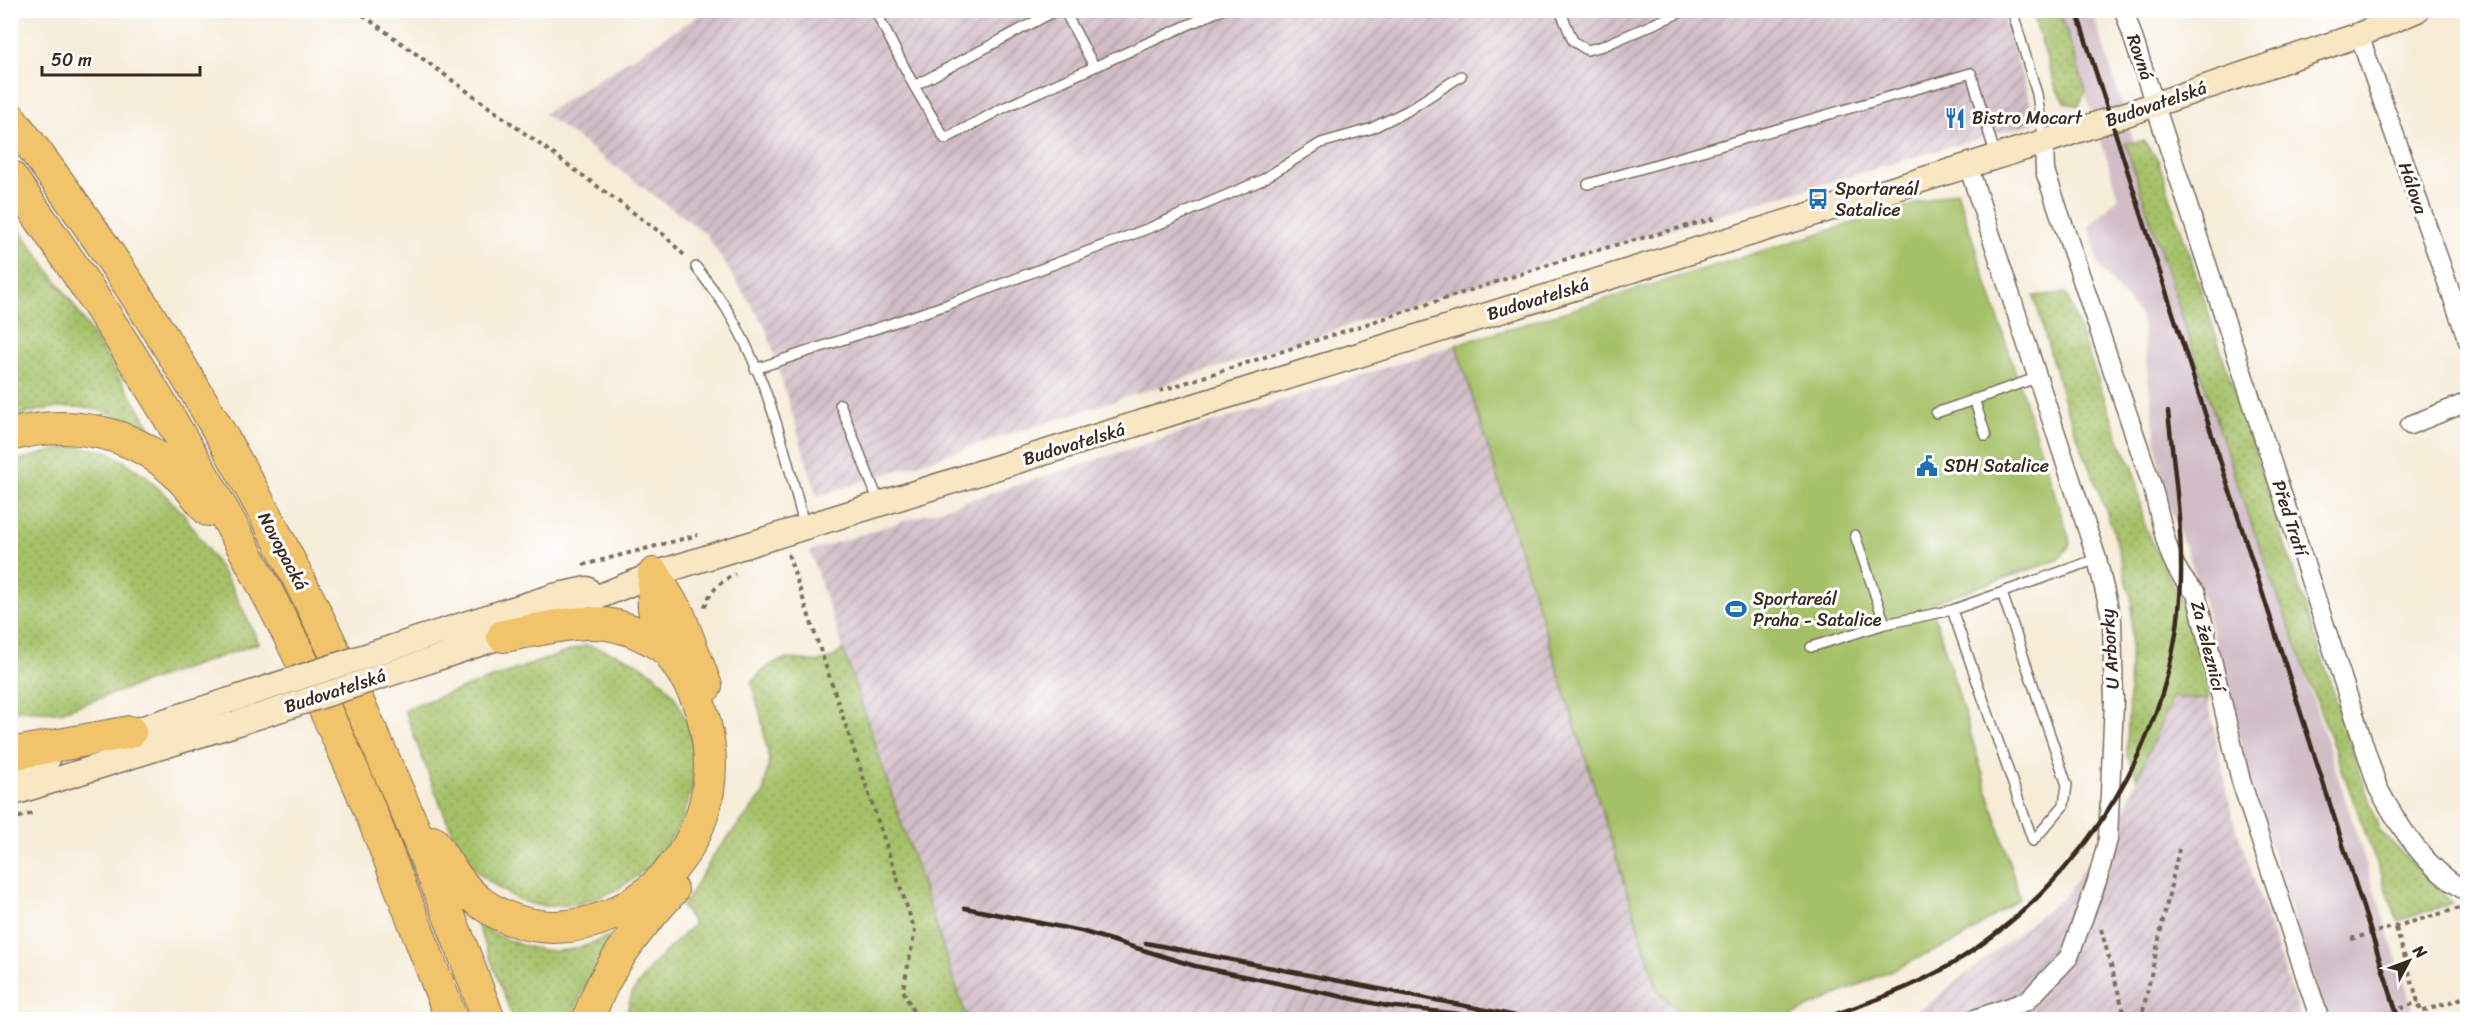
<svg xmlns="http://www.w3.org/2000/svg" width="2478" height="1030" viewBox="0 0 2478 1030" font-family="Sriracha,sans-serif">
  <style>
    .industrial { fill: url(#industrial-furrows) }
    .railway { fill: #d2bdc7 }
    .grass { fill: url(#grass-dots); stroke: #707643; stroke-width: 1.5 }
    .garden { fill: #a5c168; stroke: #707643; stroke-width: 1.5 }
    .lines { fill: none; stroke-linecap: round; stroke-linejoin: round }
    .lane-casing { stroke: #7c6e5f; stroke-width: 12 }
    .street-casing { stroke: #7c6e5f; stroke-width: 21 }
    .secondary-casing { stroke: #7c6e5f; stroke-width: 27 }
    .highway-casing { stroke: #7c6e5f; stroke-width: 34 }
    .path { stroke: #7c6e5f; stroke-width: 4; stroke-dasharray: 4.5 4.5; stroke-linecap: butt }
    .lane { stroke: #fff; stroke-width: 9 }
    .street { stroke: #fff; stroke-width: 18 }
    .secondary { stroke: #f9e7c3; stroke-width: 24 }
    .highway { stroke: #f1c36a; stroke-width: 32 }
    .rail { stroke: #3b2a1e; stroke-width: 4.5 }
    .secondary-bridge-casing { stroke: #7c6e5f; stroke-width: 27; stroke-linecap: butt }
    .secondary-bridge { stroke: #f9e7c3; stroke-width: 24 }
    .labels { text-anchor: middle; stroke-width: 6; stroke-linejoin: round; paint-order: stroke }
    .street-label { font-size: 18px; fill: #3b2a1e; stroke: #fff }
    .poi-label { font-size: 18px; fill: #3b2a1e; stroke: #fff; text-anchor: start }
  </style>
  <defs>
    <pattern id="industrial-furrows" width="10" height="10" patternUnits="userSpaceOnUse" patternTransform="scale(1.5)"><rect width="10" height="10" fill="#d2bdc7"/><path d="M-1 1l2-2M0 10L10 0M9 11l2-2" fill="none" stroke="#ac9aa1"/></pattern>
    <pattern id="grass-dots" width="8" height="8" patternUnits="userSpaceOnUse" patternTransform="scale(1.5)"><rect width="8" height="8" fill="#a5c168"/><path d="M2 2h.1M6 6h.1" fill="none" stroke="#889d55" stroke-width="1.8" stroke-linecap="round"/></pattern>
  </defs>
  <rect width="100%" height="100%" fill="#fff"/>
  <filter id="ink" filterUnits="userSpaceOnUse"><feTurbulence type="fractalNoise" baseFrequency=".0167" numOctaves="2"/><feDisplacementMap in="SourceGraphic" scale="12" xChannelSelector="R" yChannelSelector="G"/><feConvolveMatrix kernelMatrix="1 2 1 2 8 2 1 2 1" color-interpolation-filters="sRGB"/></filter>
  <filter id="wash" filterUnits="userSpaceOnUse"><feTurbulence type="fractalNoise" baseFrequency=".008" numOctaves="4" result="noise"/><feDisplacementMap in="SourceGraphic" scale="24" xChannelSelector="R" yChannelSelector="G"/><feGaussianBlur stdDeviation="1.35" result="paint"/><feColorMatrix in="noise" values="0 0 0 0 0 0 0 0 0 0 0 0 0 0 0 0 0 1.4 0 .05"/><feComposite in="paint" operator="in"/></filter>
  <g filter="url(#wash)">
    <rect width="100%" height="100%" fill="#f6ecd8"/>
    <path class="industrial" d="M 2002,10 L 2036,122 L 1460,290 L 817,496 L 766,328 L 706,234 L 544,114 L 706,11 Z
      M 1456,345 L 1658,990 L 1681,1014 L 1681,1019 L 967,1019 L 810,551 Z
      M 2172,697 L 2208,700 L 2232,814 L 2301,1019 L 1890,1020 L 1924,1007 L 2065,896 L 2122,814 Z"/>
    <path class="railway" d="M 2059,11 L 2092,11 L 2416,1019 L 2325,1019 L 2249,777 L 2200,586 L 2161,484 L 2141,317 L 2099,267 L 2089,226 L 2119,197 Z"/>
    <path class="grass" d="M 2032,11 L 2060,11 L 2086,91 L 2079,106 L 2066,103 L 2056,89 Z
      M 2143,141 L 2158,160 L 2379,830 L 2452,903 L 2398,921 L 2245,507 L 2125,143 Z
      M 10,216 L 73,304 L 153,431 C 94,405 74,399 11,418 Z
      M 2066,293 L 2123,449 L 2133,467 L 2145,528 L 2206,652 L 2208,700 L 2172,697 L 2137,779 L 2127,755 L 2132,601 L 2113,529 L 2064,402 L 2034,296 Z
      M 71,446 L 108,451 L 145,475 L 183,513 L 231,585 L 259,643 L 60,712 L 11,710 L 11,462 Z
      M 586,645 C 641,658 677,679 691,737 C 710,825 632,912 543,906 C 521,905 495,887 479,873 C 451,847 420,749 404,709 Z
      M 843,649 L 967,1019 L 625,1019 L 632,993 L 654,963 L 694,924 L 682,907 L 716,852 L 763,795 L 769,760 L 760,712 L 751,682 C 758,676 766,667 774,663 C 798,651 820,674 843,649 Z
      M 476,921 C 501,941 544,957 577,948 C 590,945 603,938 616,933 L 579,999 L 572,1019 L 513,1019 Z"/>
    <path class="garden" d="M 1957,191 L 2071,544 L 2058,560 L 1931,603 L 2020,898 L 1961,939 L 1783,1019 L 1705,1020 L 1681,1014 L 1658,990 L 1456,345 Z"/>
  </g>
  <g filter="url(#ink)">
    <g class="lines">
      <defs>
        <path id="lane" d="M 875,10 L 914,86 L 1057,10
          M 1064,10 L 1094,66
          M 1560,10 L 1573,41 L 1587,50 L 1603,46 L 1686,10
          M 2012,10 L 2037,94 L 2044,142
          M 914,86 L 945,139 L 1003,108 L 1221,10
          M 1588,184 L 1971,73 L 1996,157
          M 696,267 C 706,280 717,294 726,308 C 766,373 786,452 804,525
          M 755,369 L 946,305 L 1152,227 L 1262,180 L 1321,143 L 1370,129 L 1407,111 L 1461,76
          M 1974,399 L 1986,436
          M 840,404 L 879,502
          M 1936,413 L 2036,378
          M 1855,535 L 1885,624
          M 2002,593 L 2067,785 L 2064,805 L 2033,841
          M 1952,610 L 2033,841
          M 1811,647 L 1885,624 L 1952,610 L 2097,559"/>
        <path id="street" d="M 2124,10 L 2378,788 C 2400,828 2426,870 2468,892
          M 2359,35 L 2468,341
          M 2044,142 L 2045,171 C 2079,273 2114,375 2149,477 C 2164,519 2162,562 2196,593 L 2241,781 L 2320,1020
          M 1968,165 L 2097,559 L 2112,621 L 2114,701 L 2108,839 L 2097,881 L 2069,957 L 2027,1001 L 1972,1020
          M 2410,425 L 2468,402"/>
        <path id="secondary" d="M 421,638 L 554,596 L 587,589
          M 432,660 L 503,636 L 654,574 L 2044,142 L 2359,35 L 2417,10
          M 115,737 L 227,701
          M 10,771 L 48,759
          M 10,794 L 238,723"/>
        <path id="highway" d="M 10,118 C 220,388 371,700 489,1020
          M 10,176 C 148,368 266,571 360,787 C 393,864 421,942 452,1020
          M 10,435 C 67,419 131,430 175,472 C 187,484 198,497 208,510
          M 654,574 L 679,615 L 706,686
          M 503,636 C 568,625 609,608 667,650
          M 10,754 L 130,732
          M 433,842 C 447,864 460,887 481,903 C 563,962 673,904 702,815 C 717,770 710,716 685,676 C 674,659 662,644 657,624 C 652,608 654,591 654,574
          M 588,1020 C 604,969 637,929 672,891"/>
      </defs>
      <use href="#lane" class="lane-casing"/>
      <use href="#street" class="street-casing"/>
      <use href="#secondary" class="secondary-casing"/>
      <use href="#highway" class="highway-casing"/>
      <path class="path" d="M 356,10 L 664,235 L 687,258
        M 1160,391 L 1579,255 L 1717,218
        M 788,554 L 915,931 L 903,990 L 917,1020
        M 583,565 L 698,535
        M 705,607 C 709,592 721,581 735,574
        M 10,820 L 33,813
        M 2396,928 L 2421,1012 L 2468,996
        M 2101,929 L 2126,1020
        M 2351,939 L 2460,908
        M 2375,1017 L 2419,1002
        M 2141,1020 L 2179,849"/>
      <use href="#lane" class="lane"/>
      <use href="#street" class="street"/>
      <use href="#secondary" class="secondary"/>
      <use href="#highway" class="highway"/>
      <path class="rail" d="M 2076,10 L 2399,1020
        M 965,908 L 1081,931 L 1195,966 L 1387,1006 L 1515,1020
        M 1146,943 L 1537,1020
        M 1819,1020 C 1865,1004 1910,989 1952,964 C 2084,884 2177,734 2181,579 C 2182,522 2174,467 2168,412"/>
      <defs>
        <path id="secondary-bridge" d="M 227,701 L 421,638
          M 238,723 L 432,660"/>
      </defs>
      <use href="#secondary-bridge" class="secondary-bridge-casing"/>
      <use href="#secondary-bridge" class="secondary-bridge"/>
    </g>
  </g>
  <defs>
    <symbol id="restaurant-bare" viewBox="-9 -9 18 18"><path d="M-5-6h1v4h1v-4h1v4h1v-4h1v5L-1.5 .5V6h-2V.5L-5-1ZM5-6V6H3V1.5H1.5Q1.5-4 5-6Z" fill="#1f6fb2" stroke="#fff" stroke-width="2.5" paint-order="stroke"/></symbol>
    <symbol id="bus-bare" viewBox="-9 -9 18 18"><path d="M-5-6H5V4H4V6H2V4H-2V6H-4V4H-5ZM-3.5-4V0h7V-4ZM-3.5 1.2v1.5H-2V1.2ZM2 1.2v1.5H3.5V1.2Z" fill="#1f6fb2" stroke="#fff" stroke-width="2.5" paint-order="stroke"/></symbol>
    <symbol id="civic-bare" viewBox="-9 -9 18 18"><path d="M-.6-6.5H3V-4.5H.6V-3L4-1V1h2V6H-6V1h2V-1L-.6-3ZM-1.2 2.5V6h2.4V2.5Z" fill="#1f6fb2" stroke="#fff" stroke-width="2.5" paint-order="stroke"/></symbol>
    <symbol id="stadium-bare" viewBox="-9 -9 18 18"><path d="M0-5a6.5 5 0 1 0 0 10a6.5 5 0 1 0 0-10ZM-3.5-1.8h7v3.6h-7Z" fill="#1f6fb2" stroke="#fff" stroke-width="2.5" paint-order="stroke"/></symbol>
  </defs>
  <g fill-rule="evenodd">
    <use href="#restaurant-bare" x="1940" y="103" width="30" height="30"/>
    <use href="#bus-bare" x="1803" y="184" width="30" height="30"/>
    <use href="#civic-bare" x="1912" y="451" width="30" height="30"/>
    <use href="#stadium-bare" x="1721" y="594" width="30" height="30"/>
  </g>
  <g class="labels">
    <g class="street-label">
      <text transform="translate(2140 57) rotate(71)" y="6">Rovná</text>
      <text transform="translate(2156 104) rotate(-19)" y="6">Budovatelská</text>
      <text transform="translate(2413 188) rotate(71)" y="6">Hálova</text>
      <text transform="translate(1538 299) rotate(-17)" y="6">Budovatelská</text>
      <text transform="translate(1074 444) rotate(-17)" y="6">Budovatelská</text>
      <text transform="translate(2290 518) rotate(72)" y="6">Před Tratí</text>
      <text transform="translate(283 551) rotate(62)" y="6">Novopacká</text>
      <text transform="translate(2208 646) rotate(76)" y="6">Za železnicí</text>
      <text transform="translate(2110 649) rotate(-94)" y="6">U Arborky</text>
      <text transform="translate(335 691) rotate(-18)" y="6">Budovatelská</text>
    </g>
    <g class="poi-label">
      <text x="1972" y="124">Bistro Mocart</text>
      <text x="1835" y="195">Sportareál<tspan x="1835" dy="21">Satalice</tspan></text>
      <text x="1944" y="472">SDH Satalice</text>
      <text x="1753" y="605">Sportareál<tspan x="1753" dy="21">Praha - Satalice</tspan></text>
    </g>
  </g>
  <rect width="2478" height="1030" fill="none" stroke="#fff" stroke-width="36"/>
  <g transform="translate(2409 961) rotate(49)" stroke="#ffffff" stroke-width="4.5" paint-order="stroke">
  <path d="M0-4.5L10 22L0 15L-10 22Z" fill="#3b2a1e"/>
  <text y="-9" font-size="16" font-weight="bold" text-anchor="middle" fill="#3b2a1e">N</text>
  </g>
  <path d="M42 66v9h158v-9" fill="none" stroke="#3b2a1e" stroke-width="3"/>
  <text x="51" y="66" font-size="18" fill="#3b2a1e" stroke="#ffffff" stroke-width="4.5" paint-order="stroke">50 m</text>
</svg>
